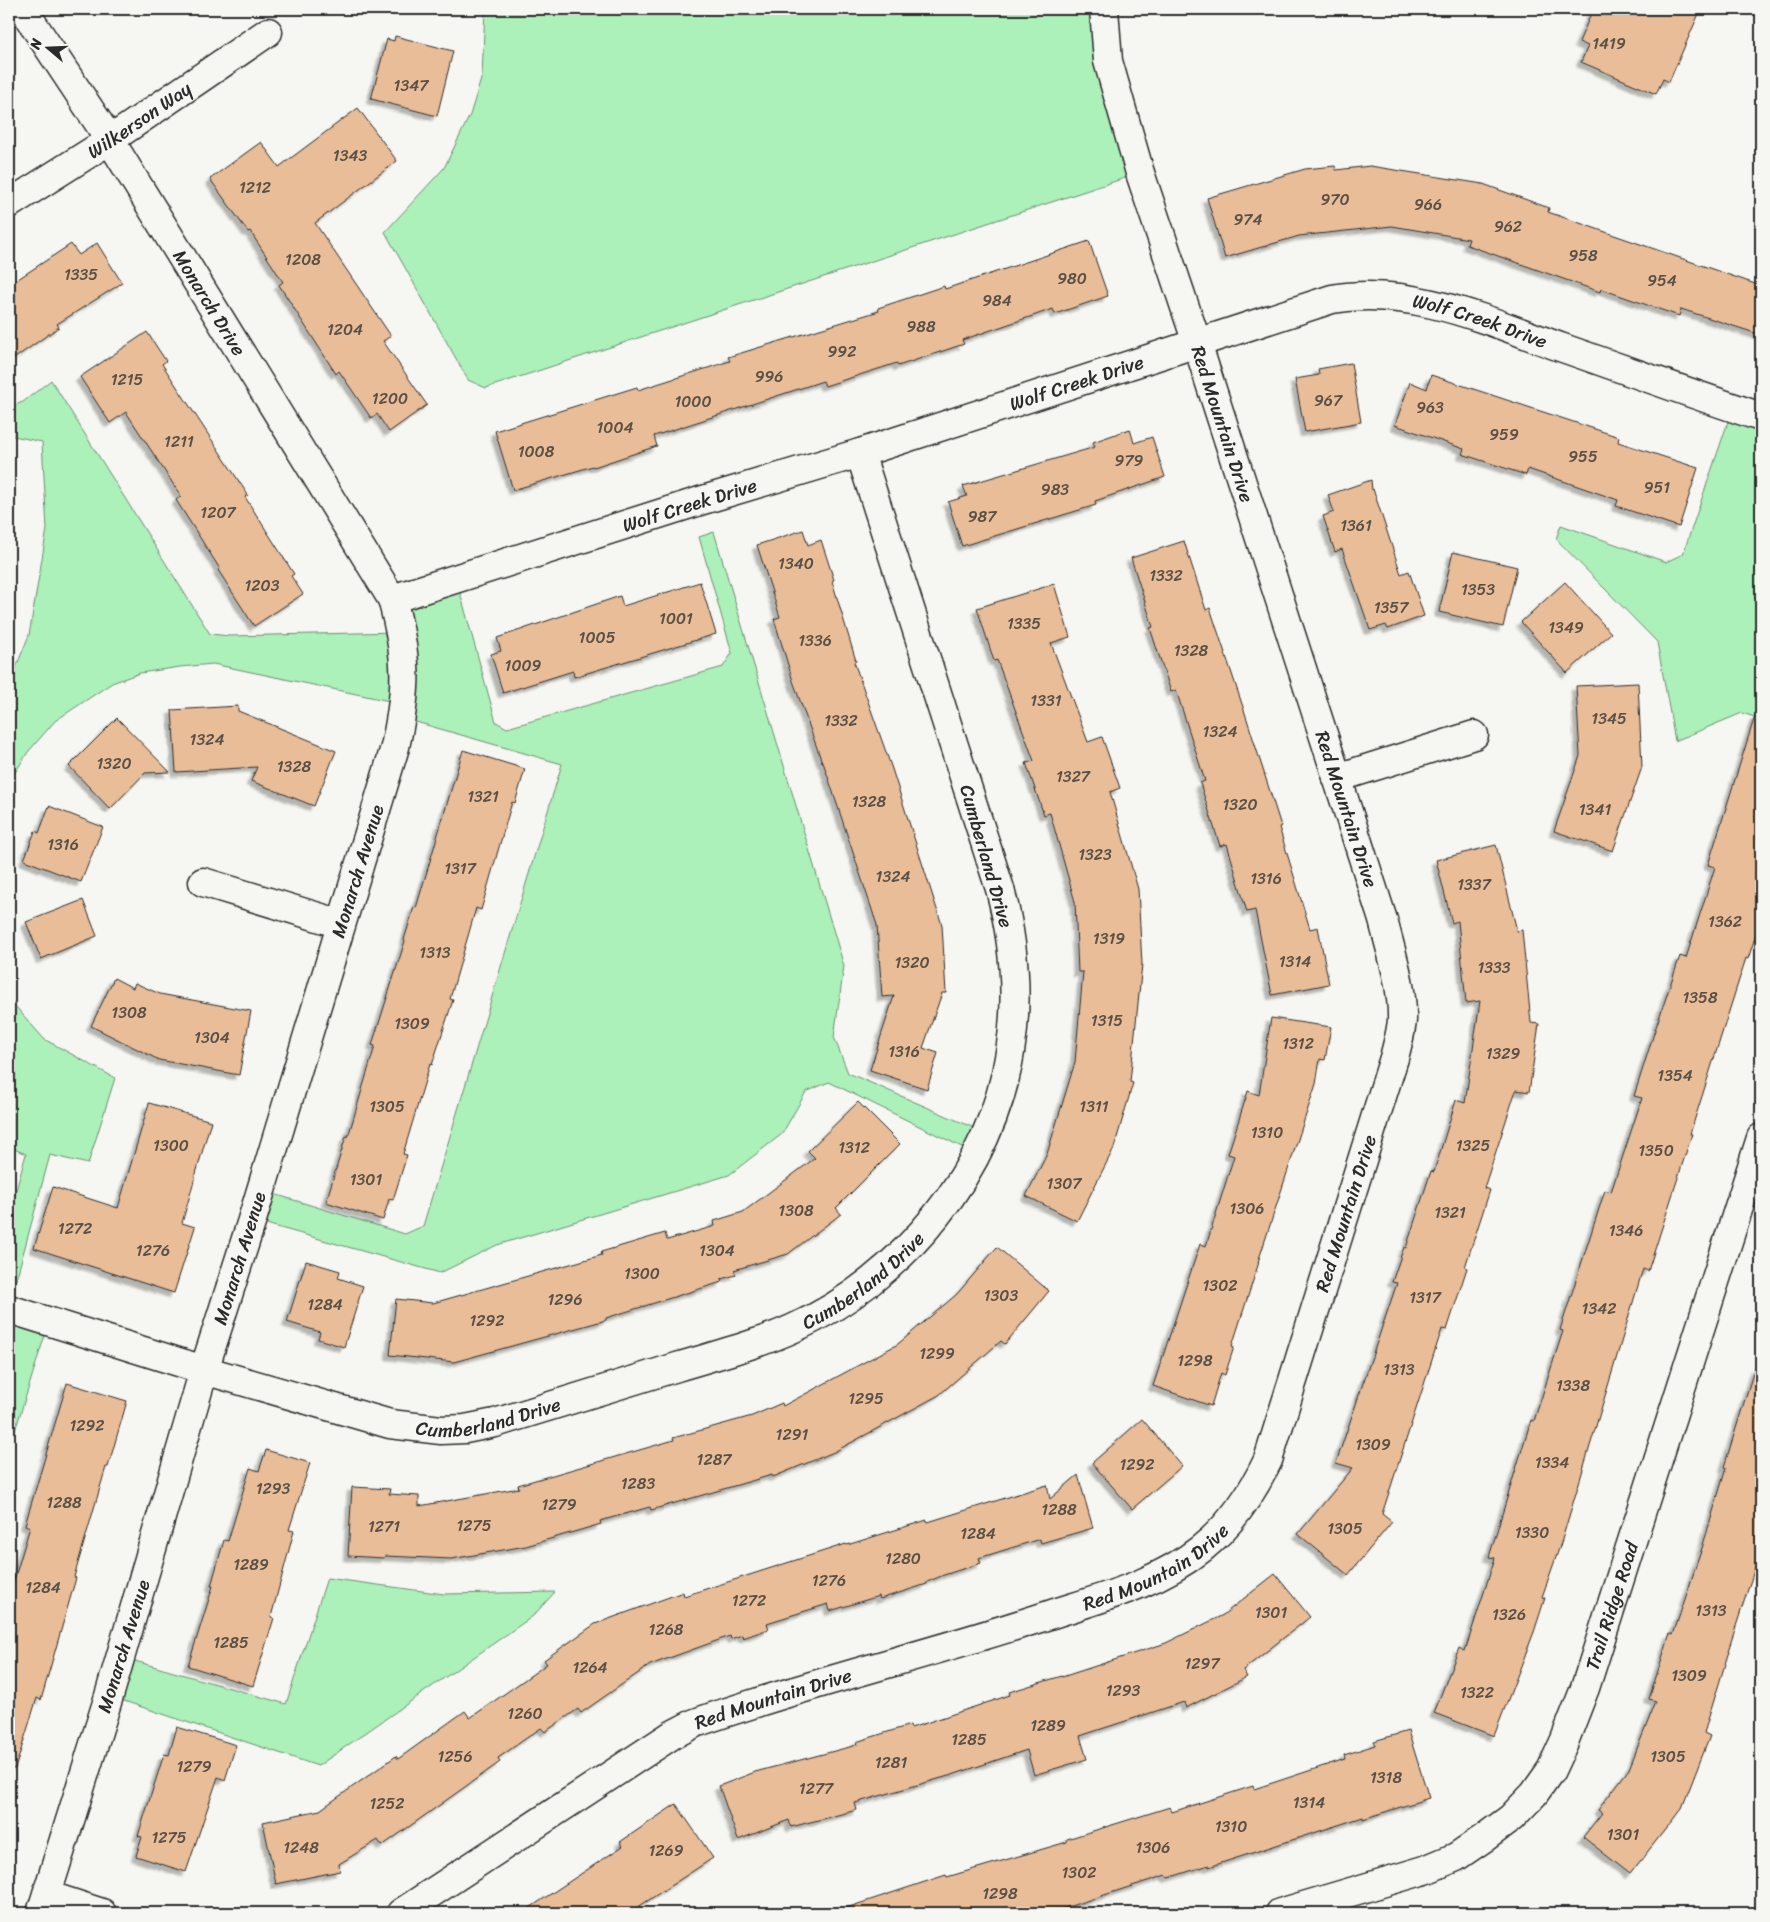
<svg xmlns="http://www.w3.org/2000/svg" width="1770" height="1922" viewBox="0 0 1770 1922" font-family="Sriracha,sans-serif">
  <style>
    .green { fill: #acf0ba; stroke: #6c8e72 }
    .building { fill: #e8bd98; stroke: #2b2b2b; filter: url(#shadow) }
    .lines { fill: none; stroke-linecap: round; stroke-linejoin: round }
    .minor-casing { stroke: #2b2b2b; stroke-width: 31 }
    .minor { stroke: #f6f6f2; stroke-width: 28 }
    .labels { text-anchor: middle; stroke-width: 4; stroke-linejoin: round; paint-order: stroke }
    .number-label { font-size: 16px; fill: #5a5046 }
    .street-label { font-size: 19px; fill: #2b2b2b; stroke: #f6f6f2 }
  </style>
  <defs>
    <filter id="shadow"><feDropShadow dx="-4.5" dy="4.5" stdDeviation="1" flood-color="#0004"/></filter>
  </defs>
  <rect width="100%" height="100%" fill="#f6f6f2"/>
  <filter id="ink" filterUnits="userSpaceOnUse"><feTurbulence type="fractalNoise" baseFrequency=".02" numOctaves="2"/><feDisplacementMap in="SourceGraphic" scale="10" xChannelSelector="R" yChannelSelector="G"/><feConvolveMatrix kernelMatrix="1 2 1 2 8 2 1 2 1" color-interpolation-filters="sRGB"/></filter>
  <g filter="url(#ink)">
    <path class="green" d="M 485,9 L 1104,9 L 1140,173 L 486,388 L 468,380 L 385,232 L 444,168 L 470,115 L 482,76 Z
      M 51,380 L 210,634 L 230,636 L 399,632 L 392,599 L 456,578 L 496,722 L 507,728 L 723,667 L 732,653 L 699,537 L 714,532 L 844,966 L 834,1037 L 848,1073 L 986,1133 L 976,1154 L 829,1082 L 806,1092 L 782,1134 L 729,1175 L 497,1245 L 440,1273 L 252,1220 L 261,1190 L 405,1234 L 423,1226 L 562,764 L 402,718 L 404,704 L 213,664 L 180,667 L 140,673 L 112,683 L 55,721 L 28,752 L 9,782 L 9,685 L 29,635 L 47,529 L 42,442 L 9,435 L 9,407 L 23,402 Z
      M 1733,407 L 1761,417 L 1761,719 L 1742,713 L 1675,741 L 1657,642 L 1556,539 L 1561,525 L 1666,562 L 1683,554 Z
      M 9,999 L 44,1039 L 115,1078 L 88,1164 L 50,1155 L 9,1306 L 9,1216 L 26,1154 L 9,1147 Z
      M 9,1309 L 49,1322 L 9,1450 Z
      M 327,1578 L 444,1594 L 555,1592 L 533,1616 L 318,1766 L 109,1696 L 121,1657 L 286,1704 Z"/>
    <path class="building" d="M 1593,9 L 1701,9 L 1669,82 L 1663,79 L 1656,94 L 1581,62 L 1588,46 L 1579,42 Z
      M 395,36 L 453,51 L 437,116 L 371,99 L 387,39 L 394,41 Z
      M 358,108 L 397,161 L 315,223 L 391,336 L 383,341 L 427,405 L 389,432 L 377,414 L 371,418 L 339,371 L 336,374 L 279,285 L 283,282 L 250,231 L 248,232 L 210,179 L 261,142 L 279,167 Z
      M 1335,166 L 1336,170 L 1370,166 L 1483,184 L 1549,208 L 1548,212 L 1761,286 L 1761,335 L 1681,309 L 1679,316 L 1601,289 L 1600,292 L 1467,245 L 1469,239 L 1392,226 L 1299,236 L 1225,258 L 1207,198 L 1305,169 Z
      M 1089,241 L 1108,296 L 1055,314 L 1053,309 L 962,340 L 964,344 L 898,366 L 897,363 L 825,386 L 823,381 L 654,436 L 657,446 L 594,467 L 593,466 L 513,490 L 495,431 L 637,387 L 638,390 L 730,361 L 728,357 L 879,311 L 878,308 L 944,286 L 945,289 Z
      M 97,243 L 122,283 L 57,324 L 59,327 L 9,362 L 9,285 L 71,244 L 79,255 Z
      M 147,332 L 166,361 L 162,364 L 248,495 L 245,497 L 294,574 L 291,576 L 303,594 L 254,626 L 218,570 L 220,569 L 176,500 L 181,496 L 126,412 L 110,423 L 80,377 Z
      M 1351,363 L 1361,422 L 1305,432 L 1295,379 L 1319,375 L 1318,369 Z
      M 1431,375 L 1619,437 L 1618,442 L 1698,468 L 1679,527 L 1616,506 L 1618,500 L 1528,469 L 1526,475 L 1462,454 L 1464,449 L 1395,425 L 1410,382 L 1427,389 Z
      M 1130,429 L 1134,443 L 1152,437 L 1165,477 L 1095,501 L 1096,505 L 962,546 L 948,502 L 967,496 L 963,486 L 1095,447 L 1093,442 Z
      M 1371,480 L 1372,490 L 1373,489 L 1401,574 L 1409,571 L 1424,616 L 1388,629 L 1386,625 L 1370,630 L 1342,549 L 1335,552 L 1323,516 L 1334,512 L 1328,495 Z
      M 803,530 L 808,545 L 821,540 L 834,580 L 832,581 L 856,661 L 854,662 L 892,769 L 942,925 L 946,993 L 942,993 L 923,1048 L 938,1053 L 927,1089 L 870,1070 L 894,996 L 882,997 L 877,925 L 823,762 L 822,762 L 793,681 L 774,619 L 780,617 L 757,545 Z
      M 1184,541 L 1206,610 L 1210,608 L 1244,710 L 1281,826 L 1279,827 L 1310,929 L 1318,927 L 1329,984 L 1272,995 L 1255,910 L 1247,912 L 1227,844 L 1220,846 L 1200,783 L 1205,781 L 1176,690 L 1171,692 L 1150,628 L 1153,627 L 1131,558 Z
      M 1453,552 L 1517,567 L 1503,627 L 1439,612 Z
      M 700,582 L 716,634 L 574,677 L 573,671 L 503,693 L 491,654 L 501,651 L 497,638 L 620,596 L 623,606 Z
      M 1565,582 L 1611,633 L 1567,673 L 1521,622 Z
      M 1054,584 L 1070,637 L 1051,643 L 1088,742 L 1102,737 L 1120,788 L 1110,792 L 1138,889 L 1142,964 L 1130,1082 L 1133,1083 L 1114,1148 L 1077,1221 L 1026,1196 L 1047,1154 L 1075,1062 L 1083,972 L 1078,972 L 1075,902 L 1050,813 L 1044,815 L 1026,763 L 1034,761 L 997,660 L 994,661 L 977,608 Z
      M 1638,683 L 1642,767 L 1613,851 L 1554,831 L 1580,756 L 1576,686 Z
      M 238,706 L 238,711 L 336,751 L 314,806 L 251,781 L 257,767 L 176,772 L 172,710 Z
      M 1755,716 L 1761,717 L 1761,919 L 1748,959 L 1746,958 L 1690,1134 L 1692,1134 L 1648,1271 L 1643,1269 L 1561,1543 L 1542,1597 L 1545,1598 L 1534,1632 L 1494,1736 L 1434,1713 L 1459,1648 L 1465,1651 L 1495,1558 L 1489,1557 L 1511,1485 L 1531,1420 L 1534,1421 L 1563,1331 L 1560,1330 L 1605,1190 L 1611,1192 L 1642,1098 L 1634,1096 L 1654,1033 L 1680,956 L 1686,958 L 1715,867 L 1708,865 Z
      M 117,718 L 170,772 L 145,773 L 110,809 L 69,766 Z
      M 463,750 L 525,769 L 515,803 L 512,802 L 481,910 L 476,908 L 450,999 L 453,1000 L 432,1065 L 430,1064 L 403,1154 L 407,1155 L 393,1200 L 389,1199 L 383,1220 L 326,1202 L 346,1136 L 348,1137 L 375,1046 L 372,1045 L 405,941 L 404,940 L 414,907 L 416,908 Z
      M 49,806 L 103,827 L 81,882 L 24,860 L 35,831 L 39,833 Z
      M 1496,845 L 1517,931 L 1522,930 L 1531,1023 L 1539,1024 L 1529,1092 L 1516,1090 L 1484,1188 L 1490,1190 L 1465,1267 L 1467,1268 L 1447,1330 L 1442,1329 L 1382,1514 L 1392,1522 L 1348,1575 L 1298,1534 L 1353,1468 L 1336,1463 L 1397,1283 L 1392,1282 L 1404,1247 L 1406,1248 L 1431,1171 L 1434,1172 L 1456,1100 L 1465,1103 L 1480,1001 L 1466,1003 L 1458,921 L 1452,923 L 1436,860 Z
      M 83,900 L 97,936 L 41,959 L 26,922 Z
      M 114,978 L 133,988 L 135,983 L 160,994 L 251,1011 L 239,1075 L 159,1060 L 91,1026 Z
      M 1271,1018 L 1331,1027 L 1325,1060 L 1320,1059 L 1316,1084 L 1258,1262 L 1259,1262 L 1232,1346 L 1234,1347 L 1225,1375 L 1221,1373 L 1211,1406 L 1153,1386 L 1200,1244 L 1206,1246 L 1234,1156 L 1228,1154 L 1248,1091 L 1259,1095 Z
      M 858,1102 L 900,1144 L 836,1208 L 841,1214 L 788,1254 L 734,1270 L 736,1275 L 721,1279 L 722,1282 L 606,1318 L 606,1320 L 454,1362 L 390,1355 L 396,1299 L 433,1303 L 602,1255 L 601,1252 L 665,1233 L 667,1240 L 715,1226 L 714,1221 L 743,1212 L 815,1158 L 808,1151 Z
      M 149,1103 L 211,1121 L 182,1223 L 195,1227 L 174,1293 L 34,1248 L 53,1187 L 118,1208 Z
      M 997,1247 L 1049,1291 L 1005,1344 L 1001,1341 L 939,1395 L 834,1452 L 773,1477 L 772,1475 L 651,1510 L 650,1507 L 600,1521 L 601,1524 L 526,1546 L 451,1559 L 385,1556 L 384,1558 L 348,1556 L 352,1487 L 390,1489 L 389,1494 L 419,1496 L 419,1506 L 519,1488 L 518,1485 L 674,1440 L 673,1438 L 752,1416 L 782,1403 L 783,1406 L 898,1344 L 957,1294 Z
      M 306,1261 L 340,1271 L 338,1278 L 363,1286 L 344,1347 L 318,1339 L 320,1332 L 287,1322 Z
      M 1755,1367 L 1761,1368 L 1761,1549 L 1728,1651 L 1729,1651 L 1704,1733 L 1710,1736 L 1682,1808 L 1630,1874 L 1583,1837 L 1602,1813 L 1598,1810 L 1629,1769 L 1656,1701 L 1649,1699 L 1670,1633 L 1673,1635 L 1703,1545 L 1726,1468 L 1724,1467 Z
      M 67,1383 L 127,1401 L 108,1467 L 106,1467 L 74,1577 L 76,1578 L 41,1700 L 37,1698 L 15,1769 L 9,1768 L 9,1597 L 30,1527 L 25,1525 Z
      M 1142,1419 L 1182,1466 L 1132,1509 L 1092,1463 Z
      M 266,1450 L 310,1463 L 289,1530 L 294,1531 L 271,1617 L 274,1618 L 253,1686 L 188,1666 L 213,1586 L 211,1586 L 224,1540 L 228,1541 L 250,1468 L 259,1471 Z
      M 1078,1475 L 1093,1528 L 1041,1543 L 1040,1539 L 979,1558 L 981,1563 L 944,1575 L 927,1582 L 927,1584 L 880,1599 L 879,1596 L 830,1611 L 828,1604 L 767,1623 L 769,1629 L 743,1638 L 742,1635 L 731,1639 L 730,1636 L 650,1665 L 581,1713 L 578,1709 L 545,1732 L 541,1728 L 498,1758 L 500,1762 L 382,1846 L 378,1840 L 339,1864 L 340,1871 L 276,1884 L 263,1822 L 320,1810 L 396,1756 L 398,1759 L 465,1711 L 470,1718 L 547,1664 L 544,1660 L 595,1624 L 683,1592 L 684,1596 L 846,1544 L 847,1545 L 927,1520 L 928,1522 L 1047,1485 L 1050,1499 Z
      M 1275,1574 L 1310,1617 L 1243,1670 L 1247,1677 L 1186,1708 L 1184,1702 L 1080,1736 L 1087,1759 L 1034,1775 L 1027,1750 L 952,1775 L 855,1803 L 857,1810 L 791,1827 L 789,1820 L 738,1840 L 719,1786 L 755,1772 L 857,1745 L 856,1742 L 910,1725 L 911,1728 L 1010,1695 L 1009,1692 L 1062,1676 L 1062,1677 L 1166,1643 L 1223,1615 Z
      M 177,1727 L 236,1745 L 225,1780 L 218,1777 L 186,1872 L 136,1856 L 142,1837 L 138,1836 L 164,1754 L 169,1755 Z
      M 1408,1731 L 1429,1798 L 1363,1819 L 1363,1817 L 1209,1867 L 1209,1865 L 1168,1878 L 1166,1875 L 1049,1913 L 847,1913 L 846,1908 L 946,1875 L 947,1877 L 1067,1842 L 1067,1839 L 1170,1807 L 1172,1812 L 1253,1786 L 1254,1789 L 1345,1759 L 1344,1755 L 1375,1745 L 1374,1741 Z
      M 676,1804 L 713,1858 L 629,1913 L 522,1913 L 623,1846 L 620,1842 Z"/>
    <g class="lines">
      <defs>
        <g id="minor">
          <path id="s1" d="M 23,9 L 110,140 L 392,599 C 408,657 408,688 395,747 L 252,1220 L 204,1370 L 109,1696 L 41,1913"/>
          <path id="s2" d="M 9,204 L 110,140 L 268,32"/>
          <path id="s3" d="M 392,599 L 703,500 L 860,453 L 1332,299 C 1412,285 1490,322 1563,348 C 1629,371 1695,395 1761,417"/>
          <path d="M 1337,778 L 1474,735"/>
          <path d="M 203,882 L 341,924"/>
          <path id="s4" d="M 9,1309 L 204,1370 L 390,1424 L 441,1430 L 465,1429 L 495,1423 C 556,1404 617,1386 677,1367 C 716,1355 757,1345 794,1328 C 902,1279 992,1171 1010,1052 C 1019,998 1014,942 1000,889 L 860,453"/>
          <path d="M 47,1895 L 102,1913"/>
          <path id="s5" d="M 401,1913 L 672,1735 L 695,1723 C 811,1682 932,1654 1049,1615 C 1101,1598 1157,1584 1201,1549 C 1231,1525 1252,1494 1268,1460 L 1394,1058 C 1397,1046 1401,1033 1402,1020 C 1403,987 1391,952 1383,920 L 1197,343 L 1140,173 L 1108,61 L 1104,9"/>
          <path id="s6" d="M 1280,1913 L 1425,1870 L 1456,1857 L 1484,1838 L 1511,1818 L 1534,1794 L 1551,1770 L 1564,1742 L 1585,1688 L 1761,1138"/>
        </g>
      </defs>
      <use href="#minor" class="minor-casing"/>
      <use href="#minor" class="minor"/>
    </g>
  </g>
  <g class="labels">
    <g class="number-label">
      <text x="1609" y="49">1419</text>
      <text x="411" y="91">1347</text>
      <text x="350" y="161">1343</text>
      <text x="255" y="193">1212</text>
      <text x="1335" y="205">970</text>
      <text x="1428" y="210">966</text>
      <text x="1248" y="225">974</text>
      <text x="1508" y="232">962</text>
      <text x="1583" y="261">958</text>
      <text x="303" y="265">1208</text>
      <text x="81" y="280">1335</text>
      <text x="1072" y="284">980</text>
      <text x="1662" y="286">954</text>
      <text x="997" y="306">984</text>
      <text x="921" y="332">988</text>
      <text x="345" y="335">1204</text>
      <text x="842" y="357">992</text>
      <text x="769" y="382">996</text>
      <text x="127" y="385">1215</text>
      <text x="390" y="404">1200</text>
      <text x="1328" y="406">967</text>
      <text x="693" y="407">1000</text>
      <text x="1430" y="413">963</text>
      <text x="615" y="433">1004</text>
      <text x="1504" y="440">959</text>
      <text x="179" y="447">1211</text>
      <text x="536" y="457">1008</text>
      <text x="1583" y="462">955</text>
      <text x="1129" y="466">979</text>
      <text x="1657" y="493">951</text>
      <text x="1055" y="495">983</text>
      <text x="218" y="518">1207</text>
      <text x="982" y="522">987</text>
      <text x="1356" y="531">1361</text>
      <text x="796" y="569">1340</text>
      <text x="1166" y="581">1332</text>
      <text x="262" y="591">1203</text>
      <text x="1478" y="595">1353</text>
      <text x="1391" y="613">1357</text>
      <text x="676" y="624">1001</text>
      <text x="1024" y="629">1335</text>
      <text x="1566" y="633">1349</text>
      <text x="597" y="643">1005</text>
      <text x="815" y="646">1336</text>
      <text x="1191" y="656">1328</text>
      <text x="523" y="671">1009</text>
      <text x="1046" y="706">1331</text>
      <text x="1609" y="724">1345</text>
      <text x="841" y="726">1332</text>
      <text x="1220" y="737">1324</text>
      <text x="207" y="745">1324</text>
      <text x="114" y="769">1320</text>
      <text x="294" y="772">1328</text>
      <text x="1073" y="782">1327</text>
      <text x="483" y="802">1321</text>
      <text x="869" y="807">1328</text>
      <text x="1240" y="810">1320</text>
      <text x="1595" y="815">1341</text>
      <text x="63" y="850">1316</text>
      <text x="1095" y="860">1323</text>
      <text x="460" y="874">1317</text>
      <text x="893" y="882">1324</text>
      <text x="1266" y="884">1316</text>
      <text x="1474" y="890">1337</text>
      <text x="1725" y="927">1362</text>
      <text x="1109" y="944">1319</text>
      <text x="435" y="958">1313</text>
      <text x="1295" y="967">1314</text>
      <text x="912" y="968">1320</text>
      <text x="1494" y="973">1333</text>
      <text x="1700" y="1003">1358</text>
      <text x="129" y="1018">1308</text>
      <text x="1107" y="1026">1315</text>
      <text x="412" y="1029">1309</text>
      <text x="212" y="1043">1304</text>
      <text x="1298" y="1049">1312</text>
      <text x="904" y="1057">1316</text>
      <text x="1503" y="1059">1329</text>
      <text x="1675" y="1081">1354</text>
      <text x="387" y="1112">1305</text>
      <text x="1094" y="1112">1311</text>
      <text x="1267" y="1138">1310</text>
      <text x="171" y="1151">1300</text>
      <text x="1473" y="1151">1325</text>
      <text x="854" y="1153">1312</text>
      <text x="1656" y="1156">1350</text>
      <text x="366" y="1185">1301</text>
      <text x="1064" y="1189">1307</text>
      <text x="1247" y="1214">1306</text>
      <text x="796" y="1216">1308</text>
      <text x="1450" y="1218">1321</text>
      <text x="75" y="1234">1272</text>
      <text x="1626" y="1236">1346</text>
      <text x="153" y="1256">1276</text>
      <text x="717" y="1256">1304</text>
      <text x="642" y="1279">1300</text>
      <text x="1220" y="1291">1302</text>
      <text x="1001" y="1301">1303</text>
      <text x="1425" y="1303">1317</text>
      <text x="565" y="1305">1296</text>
      <text x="325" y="1310">1284</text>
      <text x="1599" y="1314">1342</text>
      <text x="487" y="1326">1292</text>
      <text x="937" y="1359">1299</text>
      <text x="1195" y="1366">1298</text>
      <text x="1399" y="1375">1313</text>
      <text x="1573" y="1391">1338</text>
      <text x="866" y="1404">1295</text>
      <text x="87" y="1431">1292</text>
      <text x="792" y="1440">1291</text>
      <text x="1373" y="1450">1309</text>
      <text x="714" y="1465">1287</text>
      <text x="1552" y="1468">1334</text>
      <text x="1137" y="1470">1292</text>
      <text x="638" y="1489">1283</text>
      <text x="273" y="1494">1293</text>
      <text x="64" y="1508">1288</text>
      <text x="559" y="1510">1279</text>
      <text x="1059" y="1515">1288</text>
      <text x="474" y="1531">1275</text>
      <text x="384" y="1532">1271</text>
      <text x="1345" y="1534">1305</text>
      <text x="1532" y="1538">1330</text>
      <text x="978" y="1539">1284</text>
      <text x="903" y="1564">1280</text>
      <text x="251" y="1570">1289</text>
      <text x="829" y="1586">1276</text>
      <text x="43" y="1593">1284</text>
      <text x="749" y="1606">1272</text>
      <text x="1711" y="1616">1313</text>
      <text x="1271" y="1618">1301</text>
      <text x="1509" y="1620">1326</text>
      <text x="666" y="1635">1268</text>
      <text x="231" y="1648">1285</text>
      <text x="1202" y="1669">1297</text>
      <text x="590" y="1673">1264</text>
      <text x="1689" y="1681">1309</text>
      <text x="1123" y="1696">1293</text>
      <text x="1477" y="1698">1322</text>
      <text x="525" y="1719">1260</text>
      <text x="1048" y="1731">1289</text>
      <text x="969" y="1745">1285</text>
      <text x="455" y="1762">1256</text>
      <text x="1668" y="1762">1305</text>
      <text x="891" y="1768">1281</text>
      <text x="194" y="1772">1279</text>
      <text x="1386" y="1783">1318</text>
      <text x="816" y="1794">1277</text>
      <text x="1309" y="1808">1314</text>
      <text x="387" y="1809">1252</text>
      <text x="1231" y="1832">1310</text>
      <text x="1623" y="1840">1301</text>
      <text x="169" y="1843">1275</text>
      <text x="301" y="1853">1248</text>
      <text x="1153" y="1853">1306</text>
      <text x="666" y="1856">1269</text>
      <text x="1079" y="1878">1302</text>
      <text x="1000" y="1899">1298</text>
    </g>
    <g class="street-label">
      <text dy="7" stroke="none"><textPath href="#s2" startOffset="155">Wilkerson Way</textPath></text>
      <text dy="7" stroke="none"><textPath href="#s1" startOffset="348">Monarch Drive</textPath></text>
      <text dy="7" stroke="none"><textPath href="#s3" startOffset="1138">Wolf Creek Drive</textPath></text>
      <text dy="7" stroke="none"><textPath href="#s3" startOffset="718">Wolf Creek Drive</textPath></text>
      <text transform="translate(1223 424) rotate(72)" y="7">Red Mountain Drive</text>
      <text dy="7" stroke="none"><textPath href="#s3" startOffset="312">Wolf Creek Drive</textPath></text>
      <text transform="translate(1347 809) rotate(72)" y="7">Red Mountain Drive</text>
      <text transform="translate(987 856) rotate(74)" y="7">Cumberland Drive</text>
      <text transform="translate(357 871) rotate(-73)" y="7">Monarch Avenue</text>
      <text dy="7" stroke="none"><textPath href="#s5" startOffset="1258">Red Mountain Drive</textPath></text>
      <text transform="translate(239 1258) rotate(-73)" y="7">Monarch Avenue</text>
      <text dy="7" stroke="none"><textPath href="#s4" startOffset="902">Cumberland Drive</textPath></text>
      <text dy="7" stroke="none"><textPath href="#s4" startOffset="498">Cumberland Drive</textPath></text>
      <text dy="7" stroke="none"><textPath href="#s5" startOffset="838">Red Mountain Drive</textPath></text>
      <text dy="7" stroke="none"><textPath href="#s6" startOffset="490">Trail Ridge Road</textPath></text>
      <text transform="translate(123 1646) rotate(-73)" y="7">Monarch Avenue</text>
      <text dy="7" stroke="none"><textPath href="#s5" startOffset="432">Red Mountain Drive</textPath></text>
    </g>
  </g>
  <rect width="1770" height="1922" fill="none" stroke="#f6f6f2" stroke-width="30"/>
  <rect x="15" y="15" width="1740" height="1892" fill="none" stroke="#2b2b2b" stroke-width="2" filter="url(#ink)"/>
  <g transform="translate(48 48) rotate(289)" stroke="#f6f6f2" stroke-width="4" paint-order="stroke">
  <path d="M0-4L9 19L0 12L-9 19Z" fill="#2b2b2b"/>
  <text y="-8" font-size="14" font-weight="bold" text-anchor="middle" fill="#2b2b2b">N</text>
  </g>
</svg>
